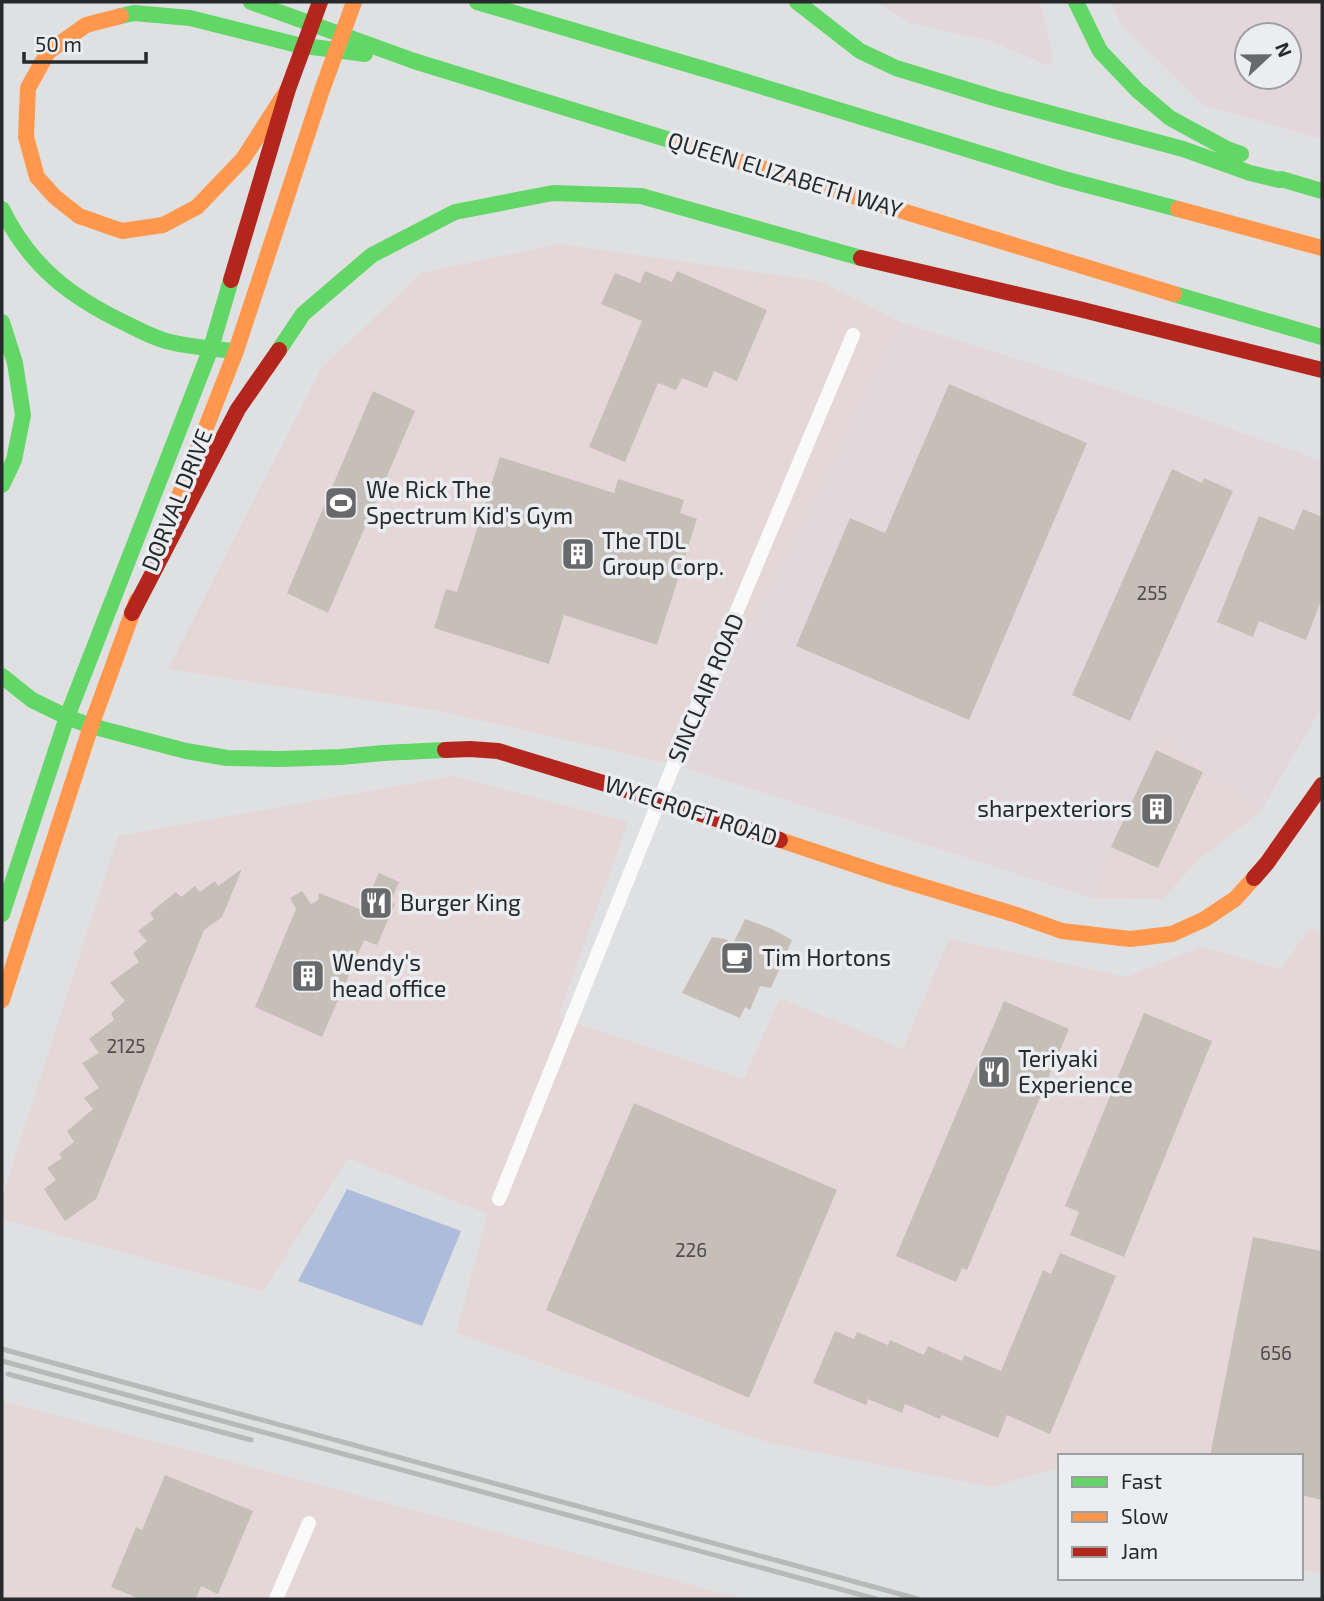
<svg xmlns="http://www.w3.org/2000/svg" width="1324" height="1601" viewBox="0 0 1324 1601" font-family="'Exo 2',sans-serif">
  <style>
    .commercial { fill: #e3d7dc; fill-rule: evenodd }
    .industrial { fill: #e5d7d7 }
    .water { fill: #acbcda }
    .building { fill: #c5bfb8 }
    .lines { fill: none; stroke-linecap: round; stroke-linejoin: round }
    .street { stroke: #fafafb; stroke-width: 14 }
    .fast { stroke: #63d668; stroke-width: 16 }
    .slow { stroke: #ff974d; stroke-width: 16 }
    .jam { stroke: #b3261e; stroke-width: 16 }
    .rail { stroke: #b8b9b9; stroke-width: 5 }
    .labels { text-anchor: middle; stroke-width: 7; stroke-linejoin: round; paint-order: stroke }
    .number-label { font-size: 19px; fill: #4f4e4e }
    .street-label { font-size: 23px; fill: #28292a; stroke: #ebedf0 }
    .poi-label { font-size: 23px; fill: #28292a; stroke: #ebedf0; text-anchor: start }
  </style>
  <rect width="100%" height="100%" fill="#dfe0e2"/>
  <path class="commercial" d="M 876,2 L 1040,2 L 1053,58 L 1049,66 L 991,41 L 910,23 Z
    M 1111,2 L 1322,2 L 1322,139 L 1204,105 L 1122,26 ZM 1289,35 L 1289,77 L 1247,77 L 1247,35 Z
    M 900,322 L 1175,409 L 1322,461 L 1322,707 L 1260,812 L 1160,737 L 1092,898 L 680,766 Z"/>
  <path class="industrial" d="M 559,244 L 819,281 L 900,322 L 680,766 L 440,711 L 168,669 L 321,369 L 421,273 Z
    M 1160,737 L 1260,812 L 1197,861 L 1163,899 L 1092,898 Z
    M 453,776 L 628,822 L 558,1017 L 744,1079 L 780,998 L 903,1049 L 949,939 L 1127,977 L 1202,947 L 1281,969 L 1310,928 L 1322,934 L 1322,1574 L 1301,1569 L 1301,1456 L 1060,1456 L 1060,1467 L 992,1487 L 770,1443 L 456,1333 L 488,1214 L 348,1158 L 263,1291 L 2,1219 L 2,1198 L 118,836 Z
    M 2,1401 L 511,1536 L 743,1599 L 2,1599 Z"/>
  <path class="water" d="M 347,1189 L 461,1231 L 422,1326 L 298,1281 Z"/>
  <path class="building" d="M 645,271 L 672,282 L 677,271 L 767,310 L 737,381 L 714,371 L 707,388 L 682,378 L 676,390 L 658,383 L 625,462 L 589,447 L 642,321 L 601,304 L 615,273 L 640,283 Z
    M 949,384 L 1087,443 L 969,720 L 796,646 L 850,518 L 885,533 Z
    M 373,391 L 415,411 L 328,613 L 287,593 Z
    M 500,457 L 614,493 L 618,479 L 684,500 L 680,513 L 697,519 L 657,645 L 564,615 L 549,664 L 434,628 L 446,589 L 457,592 Z
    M 1172,469 L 1202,483 L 1204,478 L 1233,491 L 1130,721 L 1072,695 Z
    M 1303,509 L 1322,517 L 1322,598 L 1306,640 L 1259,621 L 1253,637 L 1217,622 L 1259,516 L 1294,530 Z
    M 1156,750 L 1203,772 L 1158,868 L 1111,847 Z
    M 242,869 L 222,917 L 204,930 L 96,1199 L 65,1221 L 44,1189 L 56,1180 L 47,1168 L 62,1158 L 59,1154 L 74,1142 L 67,1131 L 93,1109 L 84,1098 L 99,1088 L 82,1063 L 99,1053 L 89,1039 L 114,1020 L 111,1013 L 125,1001 L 110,983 L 139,962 L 133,953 L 147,941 L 138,931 L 154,919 L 150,913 L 176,892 L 181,897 L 195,886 L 200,892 L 215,881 L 218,886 Z
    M 379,873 L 399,882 L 390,902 L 395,904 L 377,945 L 364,940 L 322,1037 L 255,1007 L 296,909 L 290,898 L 302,891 L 311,904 L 318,900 L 319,893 L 362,910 Z
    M 745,919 L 772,929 L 792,940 L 771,988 L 760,986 L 750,1010 L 745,1007 L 740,1018 L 682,993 L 712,937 L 725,939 L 733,944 Z
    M 1004,1001 L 1069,1029 L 967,1270 L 962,1268 L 956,1282 L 896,1256 Z
    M 1144,1013 L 1212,1041 L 1124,1257 L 1070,1235 L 1079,1212 L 1065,1206 Z
    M 634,1103 L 837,1190 L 749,1398 L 546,1310 Z
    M 1253,1237 L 1322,1251 L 1322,1500 L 1301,1495 L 1301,1456 L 1210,1456 Z
    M 1060,1253 L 1116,1276 L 1050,1434 L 1007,1415 L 998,1438 L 942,1415 L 940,1419 L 905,1404 L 902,1413 L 868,1399 L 866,1405 L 813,1383 L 835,1331 L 854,1339 L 857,1332 L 888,1345 L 890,1340 L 924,1355 L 928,1346 L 962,1361 L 964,1355 L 1001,1371 L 1043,1270 L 1051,1274 Z
    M 165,1475 L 253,1511 L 218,1594 L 201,1586 L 196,1599 L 140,1599 L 111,1587 L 136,1527 L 142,1530 Z"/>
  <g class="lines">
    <path class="street" d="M 499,1199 L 705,687 L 853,335
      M 276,1599 L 309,1523"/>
    <path class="fast" d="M 251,2 L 414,61 L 673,141
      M 477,2 L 724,75 L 1064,179 L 1178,209
      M 797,2 L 860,51 L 896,68 L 997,99 L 1183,149 L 1250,173 L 1279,180 L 1281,179 L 1322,191
      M 1076,2 L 1100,51 L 1138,91 L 1170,118 L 1227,149 L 1241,154
      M 121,16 L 134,13 L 190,18 L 298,45 L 365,54
      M 2,209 C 30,266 70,297 127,324 C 139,330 152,337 166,341 C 189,347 213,349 236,351
      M 1174,294 L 1322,337
      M 2,322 L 15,363 L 23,415 L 14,460 L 2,485
      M 279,350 L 303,314 L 372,255 L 455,212 L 553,193 L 641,196 L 861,258
      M 2,676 L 32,700 L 67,717 L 91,726 L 186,751 L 227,758 L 280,759 L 341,757 L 383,753 L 445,750
      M 2,914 L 67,717 L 211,348 L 231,280"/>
    <path class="slow" d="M 121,16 L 86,25 L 48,52 L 28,88 L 26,137 L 37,177 L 55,197 L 79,216 L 122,231 L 163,225 L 197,207 L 243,159 L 288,89
      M 673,141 L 1174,294
      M 1178,209 L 1322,248
      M 170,519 L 236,351 L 322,90 L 354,2
      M 780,840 L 882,874 L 1017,915 L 1062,931 L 1130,939 L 1172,934 L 1205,919 L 1235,899 L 1254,878
      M 2,1000 L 91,726 L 137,600"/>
    <path class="jam" d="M 861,258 L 1079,309 L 1322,370
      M 231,280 L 288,89 L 320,2
      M 132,613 L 238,409 L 279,350
      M 445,750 L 470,749 L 498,751 L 659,800 L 780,840
      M 1254,878 L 1267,863 L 1322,785"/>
    <path class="rail" d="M 2,1349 L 918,1599
      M 2,1361 L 876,1599
      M 8,1374 L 251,1440"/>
  </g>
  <defs>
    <symbol id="stadium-square" viewBox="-11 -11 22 22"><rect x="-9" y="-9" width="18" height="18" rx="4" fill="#68696a" stroke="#ebedf0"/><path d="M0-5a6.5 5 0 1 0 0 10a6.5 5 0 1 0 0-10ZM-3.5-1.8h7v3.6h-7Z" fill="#fff"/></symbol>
    <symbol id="building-square" viewBox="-11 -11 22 22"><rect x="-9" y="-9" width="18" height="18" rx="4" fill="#68696a" stroke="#ebedf0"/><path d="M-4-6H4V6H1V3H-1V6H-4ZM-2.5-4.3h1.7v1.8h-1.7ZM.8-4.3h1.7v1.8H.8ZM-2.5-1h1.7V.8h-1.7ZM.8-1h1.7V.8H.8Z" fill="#fff"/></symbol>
    <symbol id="restaurant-square" viewBox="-11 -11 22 22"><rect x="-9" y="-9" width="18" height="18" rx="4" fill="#68696a" stroke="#ebedf0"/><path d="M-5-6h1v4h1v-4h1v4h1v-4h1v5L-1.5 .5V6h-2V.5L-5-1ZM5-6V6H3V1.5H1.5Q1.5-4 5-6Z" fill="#fff"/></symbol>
    <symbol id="cafe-square" viewBox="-11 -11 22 22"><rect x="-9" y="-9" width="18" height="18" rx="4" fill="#68696a" stroke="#ebedf0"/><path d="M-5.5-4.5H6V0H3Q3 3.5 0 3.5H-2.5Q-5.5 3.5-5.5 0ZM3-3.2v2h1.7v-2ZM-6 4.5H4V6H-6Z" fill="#fff"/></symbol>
  </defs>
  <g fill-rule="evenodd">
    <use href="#stadium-square" x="322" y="484" width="38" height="38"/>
    <use href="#building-square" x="559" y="535" width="38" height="38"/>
    <use href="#building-square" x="1138" y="790" width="38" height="38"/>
    <use href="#restaurant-square" x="357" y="884" width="38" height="38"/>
    <use href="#cafe-square" x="718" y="939" width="38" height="38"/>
    <use href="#building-square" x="289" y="957" width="38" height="38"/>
    <use href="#restaurant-square" x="975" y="1053" width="38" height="38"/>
  </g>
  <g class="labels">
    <g class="number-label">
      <text x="1152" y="600">255</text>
      <text x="126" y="1053">2125</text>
      <text x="691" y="1257">226</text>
      <text x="1276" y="1360">656</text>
    </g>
    <g class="street-label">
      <text transform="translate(785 175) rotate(17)" y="8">QUEEN ELIZABETH WAY</text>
      <text transform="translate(177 500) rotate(-68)" y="8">DORVAL DRIVE</text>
      <text transform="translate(706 688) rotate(-67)" y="8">SINCLAIR ROAD</text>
      <text transform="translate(691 811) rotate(18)" y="8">WYECROFT ROAD</text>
    </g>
    <g class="poi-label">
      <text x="366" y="498">We Rick The<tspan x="366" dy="26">Spectrum Kid's Gym</tspan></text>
      <text x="602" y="549">The TDL<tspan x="602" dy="26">Group Corp.</tspan></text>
      <text x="1132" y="817" text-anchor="end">sharpexteriors</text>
      <text x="400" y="911">Burger King</text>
      <text x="762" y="966">Tim Hortons</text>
      <text x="332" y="971">Wendy's<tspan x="332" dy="26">head office</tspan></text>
      <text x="1018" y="1067">Teriyaki<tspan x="1018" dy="26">Experience</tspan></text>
    </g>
  </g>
  <rect width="1324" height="1601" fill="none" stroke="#28292a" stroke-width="7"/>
  <rect x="1058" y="1454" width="245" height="126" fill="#ebedf0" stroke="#9d9fa1" stroke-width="2"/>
  <rect x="1072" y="1477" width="35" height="10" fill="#63d668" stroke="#9d9fa1" stroke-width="2"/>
  <text x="1121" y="1489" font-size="21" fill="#28292a">Fast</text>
  <rect x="1072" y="1512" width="35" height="10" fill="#ff974d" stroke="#9d9fa1" stroke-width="2"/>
  <text x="1121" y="1524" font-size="21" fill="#28292a">Slow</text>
  <rect x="1072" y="1547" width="35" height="10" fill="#b3261e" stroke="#9d9fa1" stroke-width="2"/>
  <text x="1121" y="1559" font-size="21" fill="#28292a">Jam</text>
  <g transform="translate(1268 56) rotate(68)"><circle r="33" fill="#ebedf0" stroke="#9d9fa1" stroke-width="2"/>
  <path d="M0-5L12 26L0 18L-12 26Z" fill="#68696a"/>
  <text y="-10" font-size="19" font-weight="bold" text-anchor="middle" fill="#28292a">N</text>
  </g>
  <path d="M24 52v10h122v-10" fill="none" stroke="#28292a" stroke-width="3.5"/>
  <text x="35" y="52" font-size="21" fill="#28292a" stroke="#ebedf0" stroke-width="5" paint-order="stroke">50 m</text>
</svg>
